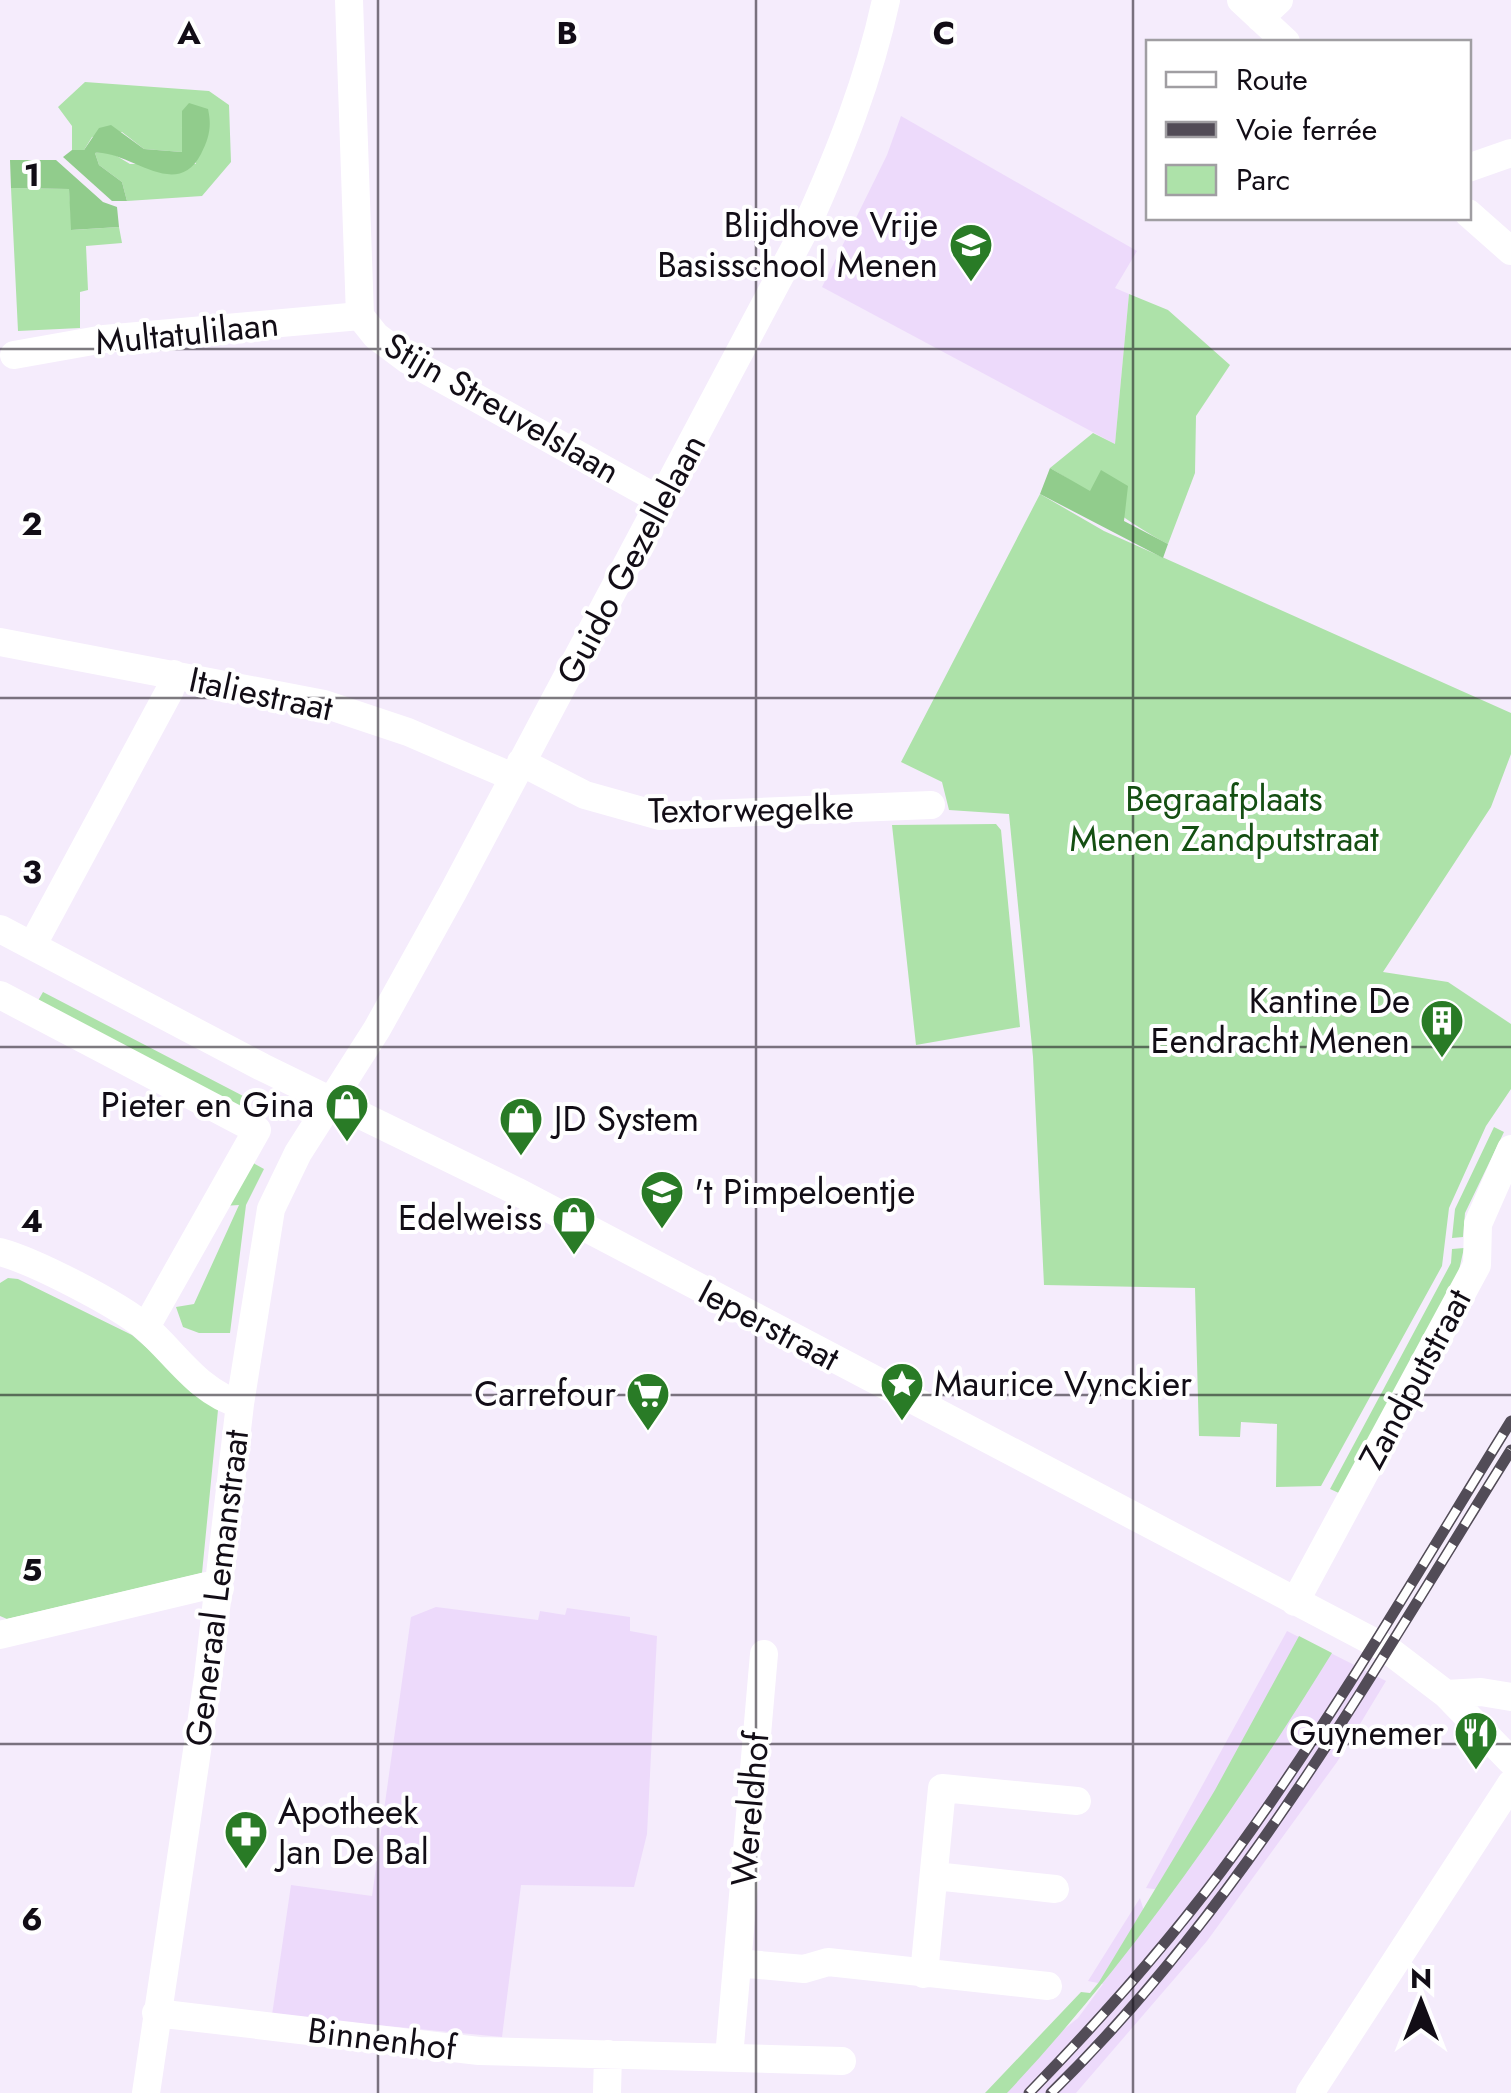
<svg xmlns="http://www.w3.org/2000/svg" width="1511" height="2093" viewBox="0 0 1511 2093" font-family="Jost,sans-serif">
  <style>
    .built { fill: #eddafb }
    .green { fill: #ade2a9 }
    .forest { fill: #91cc8c }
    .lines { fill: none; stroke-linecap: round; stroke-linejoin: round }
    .minor { stroke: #fff; stroke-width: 28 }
    .rail-casing { stroke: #524c57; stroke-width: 11 }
    .rail { stroke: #fff; stroke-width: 8; stroke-dasharray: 22; stroke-linecap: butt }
    .grid { fill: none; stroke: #120d16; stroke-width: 2.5; stroke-opacity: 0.55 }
    .labels { text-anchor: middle; stroke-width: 8; stroke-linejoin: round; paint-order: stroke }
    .poi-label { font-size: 35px; fill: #120d16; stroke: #fff; text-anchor: end }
    .street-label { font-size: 35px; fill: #120d16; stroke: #fff }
    .park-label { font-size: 35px; fill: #144f12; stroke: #fff }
    .grid-label { font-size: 32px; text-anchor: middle; font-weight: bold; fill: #120d16; stroke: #fff; stroke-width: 8; stroke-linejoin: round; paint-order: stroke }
  </style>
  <rect width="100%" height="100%" fill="#f5ecfc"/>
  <path class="built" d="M 901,116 L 1137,251 L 1115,288 L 1129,294 L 1115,444 L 822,287 L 887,155 Z
    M 436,1607 L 538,1620 L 540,1611 L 565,1615 L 567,1608 L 630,1617 L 630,1631 L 657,1636 L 647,1834 L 634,1887 L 521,1885 L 502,2037 L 272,2015 L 291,1885 L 372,1896 L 411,1617 Z
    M 1287,1631 L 1386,1681 L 1337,1762 L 1207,1941 L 1076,2093 L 985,2093 L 1078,2018 L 1103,1984 L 1088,1981 L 1140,1898 L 1144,1911 L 1155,1913 L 1169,1891 L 1146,1888 Z"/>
  <path class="green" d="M 85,82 L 209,91 L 229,105 L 231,162 L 202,196 L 127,201 L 122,182 L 99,165 L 95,153 L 110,152 L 130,164 L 196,164 L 180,123 L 185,136 L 182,152 L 144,149 L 122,132 L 92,137 L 84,150 L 72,150 L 72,126 L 58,107 Z
    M 11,188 L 69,189 L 72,230 L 119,227 L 122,243 L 86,246 L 88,290 L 80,292 L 80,328 L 18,331 Z
    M 1129,294 L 1168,310 L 1230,365 L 1196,416 L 1195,473 L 1168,544 C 1125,522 1092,492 1050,468 L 1093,433 L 1115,444 Z
    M 1040,494 L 1104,531 L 1511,713 L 1511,754 L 1491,807 L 1383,972 L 1448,982 L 1511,1024 L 1511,1089 L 1486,1126 L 1449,1208 L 1442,1266 L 1321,1486 L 1276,1487 L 1277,1424 L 1241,1422 L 1240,1437 L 1199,1436 L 1195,1288 L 1044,1285 L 1033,1057 L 1009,814 L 949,810 L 942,782 L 901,762 Z
    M 996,824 L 1001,830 L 1020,1027 L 916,1045 L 892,825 Z
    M 43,992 L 247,1098 L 240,1113 L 35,1006 Z
    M 1494,1127 L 1504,1132 L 1465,1213 L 1463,1237 L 1452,1238 L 1455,1209 Z
    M 248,1160 L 264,1169 L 246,1205 L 230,1333 L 199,1333 L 183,1327 L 176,1307 L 194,1304 L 239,1205 L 223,1206 Z
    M 1464,1248 L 1458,1275 L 1341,1494 L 1330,1489 L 1451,1263 L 1452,1249 Z
    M 8,1278 L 18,1279 L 132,1335 L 218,1410 L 202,1573 L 7,1619 L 0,1616 L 0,1283 Z
    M 1299,1636 L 1332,1653 C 1236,1808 1132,1960 1007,2093 L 985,2093 L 1081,1992 L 1090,1993 L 1099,1982 L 1215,1790 Z"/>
  <path class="forest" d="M 189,103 L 208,109 C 212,127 209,138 201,154 C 176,202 129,150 95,153 L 99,165 L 122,182 L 127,201 L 112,201 L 63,157 L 72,150 L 84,150 L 99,128 L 111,125 L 144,149 L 182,152 L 182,111 Z
    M 10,160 L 56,160 L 103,202 L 117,207 L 119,227 L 71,230 L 69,189 L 11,188 Z
    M 1050,468 L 1090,491 L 1101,470 L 1128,486 L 1124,521 L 1168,544 L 1163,558 L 1040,494 Z"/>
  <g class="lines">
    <path class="minor" d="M 349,0 L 360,316 L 376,336 L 408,360 L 663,502
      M 1241,0 L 1286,42
      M 1260,18 L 1279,0
      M 1468,168 L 1511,153
      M 1468,213 L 1511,251
      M 14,355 L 104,339 L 360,316
      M 0,642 L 324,704 L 408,732 L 513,777
      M 521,762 L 585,795 L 660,816 L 931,805
      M 0,929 L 262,1067 L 516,1191 L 1387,1649 L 1446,1694 L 1511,1761
      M 32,946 L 170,690 L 174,674
      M 0,995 L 257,1130 L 146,1327
      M 0,1252 C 34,1261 118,1304 145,1327 C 175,1353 199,1393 240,1404
      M 1295,1602 L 1477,1265 L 1478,1224 L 1511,1149
      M 0,1635 L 206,1586 L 220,1588
      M 1446,1694 L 1481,1692 L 1511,1697
      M 935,1876 L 1055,1889
      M 737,1963 L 804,1969 L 828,1962 L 1048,1986
      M 924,1974 L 942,1788 L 1077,1801
      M 156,2013 L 479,2051 L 842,2061
      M 729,2057 L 764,1654
      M 146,2093 L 208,1677 L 240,1404 L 271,1209 L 298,1153 L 377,1029 L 453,892 L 807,225 C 840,152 869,79 886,0
      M 607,2093 L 608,2054
      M 1310,2093 L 1511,1784"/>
    <defs>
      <path id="rail" d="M 1029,2093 C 1104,2016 1174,1937 1237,1850 C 1336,1713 1422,1565 1511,1421
        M 1051,2093 C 1242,1906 1371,1674 1511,1450"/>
    </defs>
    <use href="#rail" class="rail-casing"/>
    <use href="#rail" class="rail"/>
  </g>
  <path class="grid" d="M 378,0 L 378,2093M 756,0 L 756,2093M 1133,0 L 1133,2093M 0,349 L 1511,349M 0,698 L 1511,698M 0,1047 L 1511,1047M 0,1395 L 1511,1395M 0,1744 L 1511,1744"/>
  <defs>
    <symbol id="school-pin" viewBox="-11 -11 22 30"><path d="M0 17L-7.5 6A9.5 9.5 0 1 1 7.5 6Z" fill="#297b26" stroke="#fff"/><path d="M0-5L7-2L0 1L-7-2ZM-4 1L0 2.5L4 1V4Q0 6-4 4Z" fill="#fff"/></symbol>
    <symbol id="building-pin" viewBox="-11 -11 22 30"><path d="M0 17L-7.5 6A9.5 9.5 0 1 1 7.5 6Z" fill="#297b26" stroke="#fff"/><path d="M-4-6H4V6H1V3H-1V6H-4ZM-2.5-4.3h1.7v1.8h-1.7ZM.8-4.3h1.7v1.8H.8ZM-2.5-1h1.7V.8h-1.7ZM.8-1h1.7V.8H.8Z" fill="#fff"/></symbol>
    <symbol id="shop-pin" viewBox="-11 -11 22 30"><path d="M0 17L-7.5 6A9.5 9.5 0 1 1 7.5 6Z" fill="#297b26" stroke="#fff"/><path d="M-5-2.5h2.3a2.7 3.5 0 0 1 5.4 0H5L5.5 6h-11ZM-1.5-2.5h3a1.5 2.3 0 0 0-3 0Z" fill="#fff"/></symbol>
    <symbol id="sight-pin" viewBox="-11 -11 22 30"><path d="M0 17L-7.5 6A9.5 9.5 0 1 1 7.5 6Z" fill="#297b26" stroke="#fff"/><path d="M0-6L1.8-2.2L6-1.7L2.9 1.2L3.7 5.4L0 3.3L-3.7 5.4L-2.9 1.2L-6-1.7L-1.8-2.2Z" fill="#fff"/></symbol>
    <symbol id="supermarket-pin" viewBox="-11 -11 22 30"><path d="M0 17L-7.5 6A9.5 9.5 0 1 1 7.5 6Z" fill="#297b26" stroke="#fff"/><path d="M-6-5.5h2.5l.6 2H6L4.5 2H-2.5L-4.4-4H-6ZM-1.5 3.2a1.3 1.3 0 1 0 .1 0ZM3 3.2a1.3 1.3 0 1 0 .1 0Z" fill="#fff"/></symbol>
    <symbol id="restaurant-pin" viewBox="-11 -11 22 30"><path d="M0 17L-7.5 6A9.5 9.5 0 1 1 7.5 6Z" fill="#297b26" stroke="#fff"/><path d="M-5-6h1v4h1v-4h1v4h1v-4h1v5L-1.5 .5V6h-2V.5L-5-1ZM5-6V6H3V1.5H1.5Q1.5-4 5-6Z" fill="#fff"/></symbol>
    <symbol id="pharmacy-pin" viewBox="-11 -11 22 30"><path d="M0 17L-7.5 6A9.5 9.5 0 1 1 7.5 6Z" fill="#297b26" stroke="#fff"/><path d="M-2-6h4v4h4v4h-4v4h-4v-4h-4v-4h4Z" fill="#fff"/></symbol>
  </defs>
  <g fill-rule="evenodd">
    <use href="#school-pin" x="946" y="220" width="50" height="68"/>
    <use href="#building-pin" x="1417" y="996" width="50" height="68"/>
    <use href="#shop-pin" x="322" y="1080" width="50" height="68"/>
    <use href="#shop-pin" x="496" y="1094" width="50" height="68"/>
    <use href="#school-pin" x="637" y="1167" width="50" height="68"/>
    <use href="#shop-pin" x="549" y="1193" width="50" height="68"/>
    <use href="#sight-pin" x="877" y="1359" width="50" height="68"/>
    <use href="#supermarket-pin" x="623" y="1369" width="50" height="68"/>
    <use href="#restaurant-pin" x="1451" y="1708" width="50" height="68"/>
    <use href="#pharmacy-pin" x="221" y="1807" width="50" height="68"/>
  </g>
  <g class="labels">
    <g class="poi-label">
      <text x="938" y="237">Blijdhove Vrije<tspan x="938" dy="40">Basisschool Menen</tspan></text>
      <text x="1410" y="1013">Kantine De<tspan x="1410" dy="40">Eendracht Menen</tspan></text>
      <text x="314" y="1117">Pieter en Gina</text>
      <text x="554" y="1131" text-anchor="start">JD System</text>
      <text x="694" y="1204" text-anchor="start">'t Pimpeloentje</text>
      <text x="542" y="1230">Edelweiss</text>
      <text x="934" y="1396" text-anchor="start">Maurice Vynckier</text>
      <text x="616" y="1406">Carrefour</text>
      <text x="1444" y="1745">Guynemer</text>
      <text x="278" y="1824" text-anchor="start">Apotheek<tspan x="278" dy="40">Jan De Bal</tspan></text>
    </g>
    <g class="street-label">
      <text transform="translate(187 333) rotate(-6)" y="12">Multatulilaan</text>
      <text transform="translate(502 408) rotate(30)" y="12">Stijn Streuvelslaan</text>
      <text transform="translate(631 559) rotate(-62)" y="12">Guido Gezellelaan</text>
      <text transform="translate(261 694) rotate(12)" y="12">Italiestraat</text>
      <text transform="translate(751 809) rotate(-1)" y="12">Textorwegelke</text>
      <text transform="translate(769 1325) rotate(28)" y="12">Ieperstraat</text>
      <text transform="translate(1415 1379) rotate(-62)" y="12">Zandputstraat</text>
      <text transform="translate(217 1588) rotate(-83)" y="12">Generaal Lemanstraat</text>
      <text transform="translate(750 1809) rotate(-85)" y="12">Wereldhof</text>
      <text transform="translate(382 2039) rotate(7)" y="12">Binnenhof</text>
    </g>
    <g class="park-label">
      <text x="1224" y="811">Begraafplaats<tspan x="1224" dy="40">Menen Zandputstraat</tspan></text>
    </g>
  </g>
  <g class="grid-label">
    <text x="189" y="44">A</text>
    <text x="567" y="44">B</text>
    <text x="944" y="44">C</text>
    <text x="32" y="186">1</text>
    <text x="32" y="535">2</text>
    <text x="32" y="883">3</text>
    <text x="32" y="1232">4</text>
    <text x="32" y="1581">5</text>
    <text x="32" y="1930">6</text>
  </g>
  <rect x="1146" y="40" width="325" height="180" fill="#ffffff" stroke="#a09ea2" stroke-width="2.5"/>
  <rect x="1166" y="72" width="50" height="15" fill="#ffffff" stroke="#a09ea2" stroke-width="2.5"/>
  <text x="1236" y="90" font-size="30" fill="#120d16">Route</text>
  <rect x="1166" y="122" width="50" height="15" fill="#524c57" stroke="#a09ea2" stroke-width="2.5"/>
  <text x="1236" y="140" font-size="30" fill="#120d16">Voie ferrée</text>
  <rect x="1166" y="165" width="50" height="30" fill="#ade2a9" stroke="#a09ea2" stroke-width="2.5"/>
  <text x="1236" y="190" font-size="30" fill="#120d16">Parc</text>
  <g transform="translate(1421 2003)" stroke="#ffffff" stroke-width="8" paint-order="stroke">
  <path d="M0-8L18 38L0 25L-18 38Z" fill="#120d16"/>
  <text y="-15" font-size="28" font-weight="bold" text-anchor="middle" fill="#120d16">N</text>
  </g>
</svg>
